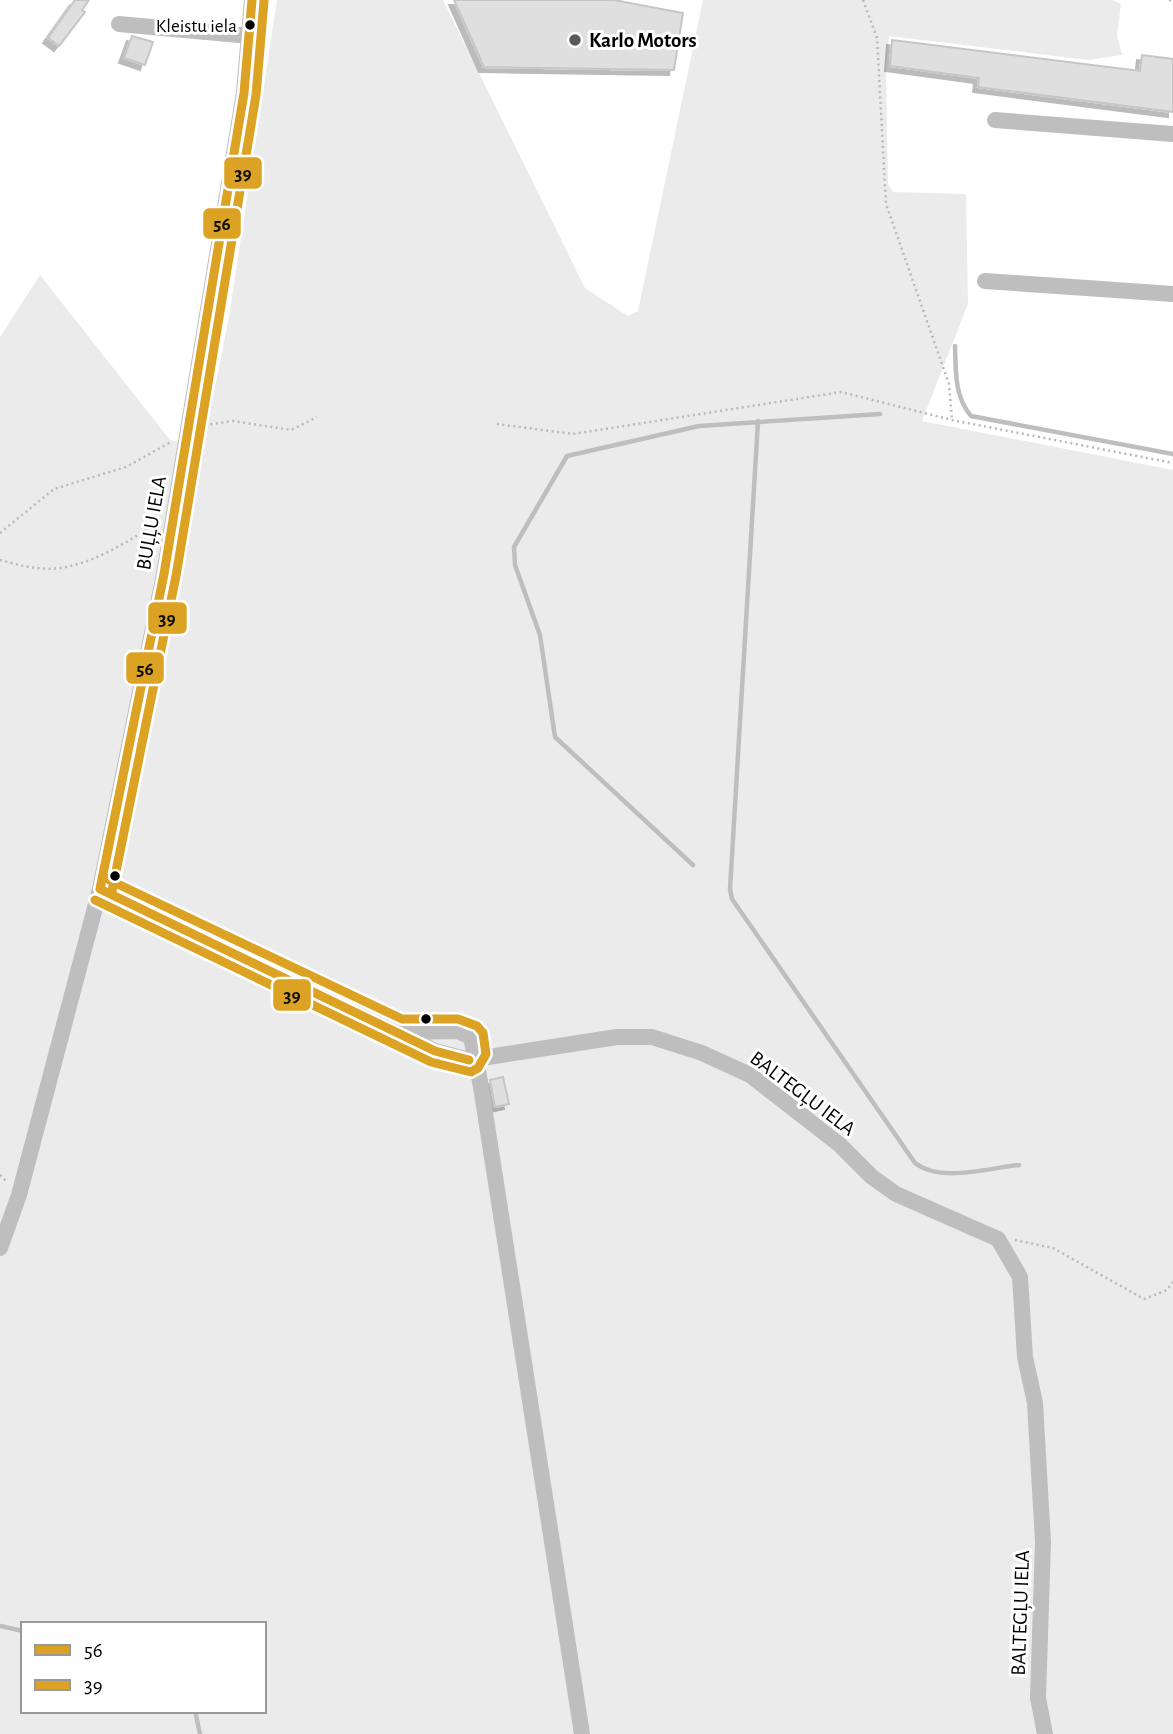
<svg xmlns="http://www.w3.org/2000/svg" width="1173" height="1734" viewBox="0 0 1173 1734" font-family="'Alegreya Sans',sans-serif">
  <style>
    .green { fill: #ebebeb; fill-rule: evenodd }
    .lines { fill: none; stroke-linecap: round; stroke-linejoin: round }
    .stream { stroke: #bebebe; stroke-width: 4.5 }
    .building { fill: #dfdfdf; stroke: #c6c6c6; stroke-width: 2; filter: url(#shadow) }
    .path { stroke: #b9b9b9; stroke-width: 2.5; stroke-dasharray: 2 3.5; stroke-linecap: butt }
    .minor { stroke: #bebebe; stroke-width: 16 }
    .bus-1-casing { stroke: #fff; stroke-width: 14 }
    .bus-2-casing { stroke: #fff; stroke-width: 14 }
    .bus-1 { stroke: #dca223; stroke-width: 9 }
    .bus-2 { stroke: #dca223; stroke-width: 9 }
    .bus-dot { fill: #000; stroke: #fff; stroke-width: 2.5 }
    .poi-dot { fill: #595959; stroke: #fff; stroke-width: 2.5 }
    .labels { text-anchor: middle; stroke-width: 6; stroke-linejoin: round; paint-order: stroke }
    .bus-label { font-size: 19px; fill: #000; stroke: #fff; text-anchor: end }
    .poi-label { font-size: 21px; font-weight: bold; fill: #000; stroke: #fff; text-anchor: start }
    .street-label { font-size: 21px; fill: #000; stroke: #fff }
    .line-badge { stroke: #fff; stroke-width: 2.5 }
    .pale-badge-label { font-size: 19px; text-anchor: middle; font-weight: bold; fill: #111 }
  </style>
  <defs>
    <filter id="shadow"><feDropShadow dx="-5" dy="5" stdDeviation="0" flood-color="#0004"/></filter>
  </defs>
  <rect width="100%" height="100%" fill="#fff"/>
  <path class="green" d="M 277,0 L 443,0 L 585,288 L 628,316 L 638,311 L 703,0 L 1112,0 L 1121,4 L 1117,35 L 1122,55 L 1088,60 L 889,36 L 886,66 L 888,184 L 893,192 L 966,194 L 968,304 L 922,421 L 1173,470 L 1173,1734 L 0,1734 L 0,337 L 40,275 L 170,440 L 203,448 L 229,317 ZM 23,1624 L 264,1624 L 264,1711 L 23,1711 Z"/>
  <g class="lines">
    <path class="stream" d="M 955,346 C 956,371 954,396 971,416 L 1173,454
      M 758,421 L 730,889 L 732,899 L 915,1163 C 941,1183 988,1168 1019,1165
      M 693,865 L 555,737 L 540,635 L 515,565 L 514,547 L 567,456 L 699,426 L 880,414
      M 0,1626 L 23,1631
      M 195,1711 L 200,1734"/>
  </g>
  <path class="building" d="M 75,0 L 89,0 L 82,10 L 85,12 L 59,46 L 48,38 Z
    M 454,0 L 614,0 L 683,13 L 674,70 L 484,67 Z
    M 132,36 L 153,42 L 145,65 L 124,58 Z
    M 892,40 L 1140,71 L 1142,55 L 1173,59 L 1173,112 L 978,87 L 979,78 L 890,66 Z
    M 503,1077 L 509,1104 L 495,1107 L 490,1080 Z"/>
  <g class="lines">
    <path class="path" d="M 863,0 L 877,38 L 886,204 L 949,384 L 952,420
      M 1169,0 L 1173,1
      M 497,424 L 573,434 L 841,392 L 952,420 L 1173,463
      M 205,425 L 233,421 L 291,430 L 317,417
      M 0,533 L 54,489 L 126,467 L 171,442
      M 0,560 C 12,563 25,567 37,568 C 80,574 124,543 158,523
      M 0,1175 L 7,1182
      M 1015,1240 L 1053,1248 L 1144,1299 L 1167,1290 L 1173,1282"/>
    <path class="minor" d="M 119,24 L 250,36
      M 995,120 L 1173,134
      M 985,281 L 1173,294
      M 100,889 L 435,1051 L 469,1060 L 617,1037 L 652,1037 L 702,1053 L 750,1075 L 840,1145 L 872,1177 L 896,1194 L 998,1239 L 1020,1277 L 1025,1357 L 1035,1403 L 1043,1542 L 1038,1698 L 1045,1734
      M 405,1032 L 457,1031 L 471,1037 L 474,1052 L 469,1060
      M 469,1060 L 478,1071 L 481,1087 L 582,1734
      M 0,1248 L 19,1195 L 100,889 L 164,574 L 244,93 L 252,0"/>
    <defs>
      <path id="bus-1" d="M 100,889 L 164,574 L 244,93 L 252,0
        M 100,889 L 435,1051 L 469,1060"/>
      <path id="bus-2" d="M 112,891 L 176,576 L 256,95 L 264,1
        M 95,900 L 431,1062 L 471,1072 L 478,1068 L 486,1054 L 483,1033 L 477,1026 L 458,1019 L 402,1019 L 105,878"/>
    </defs>
    <use href="#bus-1" class="bus-1-casing"/>
    <use href="#bus-2" class="bus-2-casing"/>
    <use href="#bus-1" class="bus-1"/>
    <use href="#bus-2" class="bus-2"/>
  </g>
  <g class="bus-dot">
    <circle cx="250" cy="25" r="6"/>
    <circle cx="115" cy="876" r="6"/>
    <circle cx="426" cy="1019" r="6"/>
  </g>
  <circle class="poi-dot" cx="575" cy="40" r="7"/>
  <g class="labels">
    <g class="bus-label">
      <text x="237" y="32">Kleistu iela</text>
    </g>
    <g class="poi-label">
      <text x="589" y="47">Karlo Motors</text>
    </g>
    <g class="street-label">
      <text transform="translate(151 523) rotate(-80)" y="7">BUĻĻU IELA</text>
      <text transform="translate(803 1093) rotate(37)" y="7">BALTEGĻU IELA</text>
      <text transform="translate(1020 1613) rotate(-88)" y="7">BALTEGĻU IELA</text>
    </g>
  </g>
  <g class="line-badge">
    <rect x="223" y="156" width="40" height="34" rx="7" fill="#dca223"/>
    <rect x="202" y="207" width="40" height="33" rx="7" fill="#dca223"/>
    <rect x="147" y="601" width="41" height="34" rx="7" fill="#dca223"/>
    <rect x="125" y="651" width="40" height="34" rx="7" fill="#dca223"/>
    <rect x="272" y="978" width="40" height="34" rx="7" fill="#dca223"/>
  </g>
  <g class="pale-badge-label">
    <text x="243" y="180">39</text>
    <text x="222" y="230">56</text>
    <text x="167" y="625">39</text>
    <text x="145" y="675">56</text>
    <text x="292" y="1002">39</text>
  </g>
  <rect x="21" y="1622" width="245" height="91" fill="#ffffff" stroke="#999999" stroke-width="2"/>
  <rect x="35" y="1645" width="35" height="10" fill="#dca223" stroke="#999999" stroke-width="2"/>
  <text x="84" y="1657" font-size="21" fill="#000000">56</text>
  <rect x="35" y="1680" width="35" height="10" fill="#dca223" stroke="#999999" stroke-width="2"/>
  <text x="84" y="1692" font-size="21" fill="#000000">39</text>
</svg>
